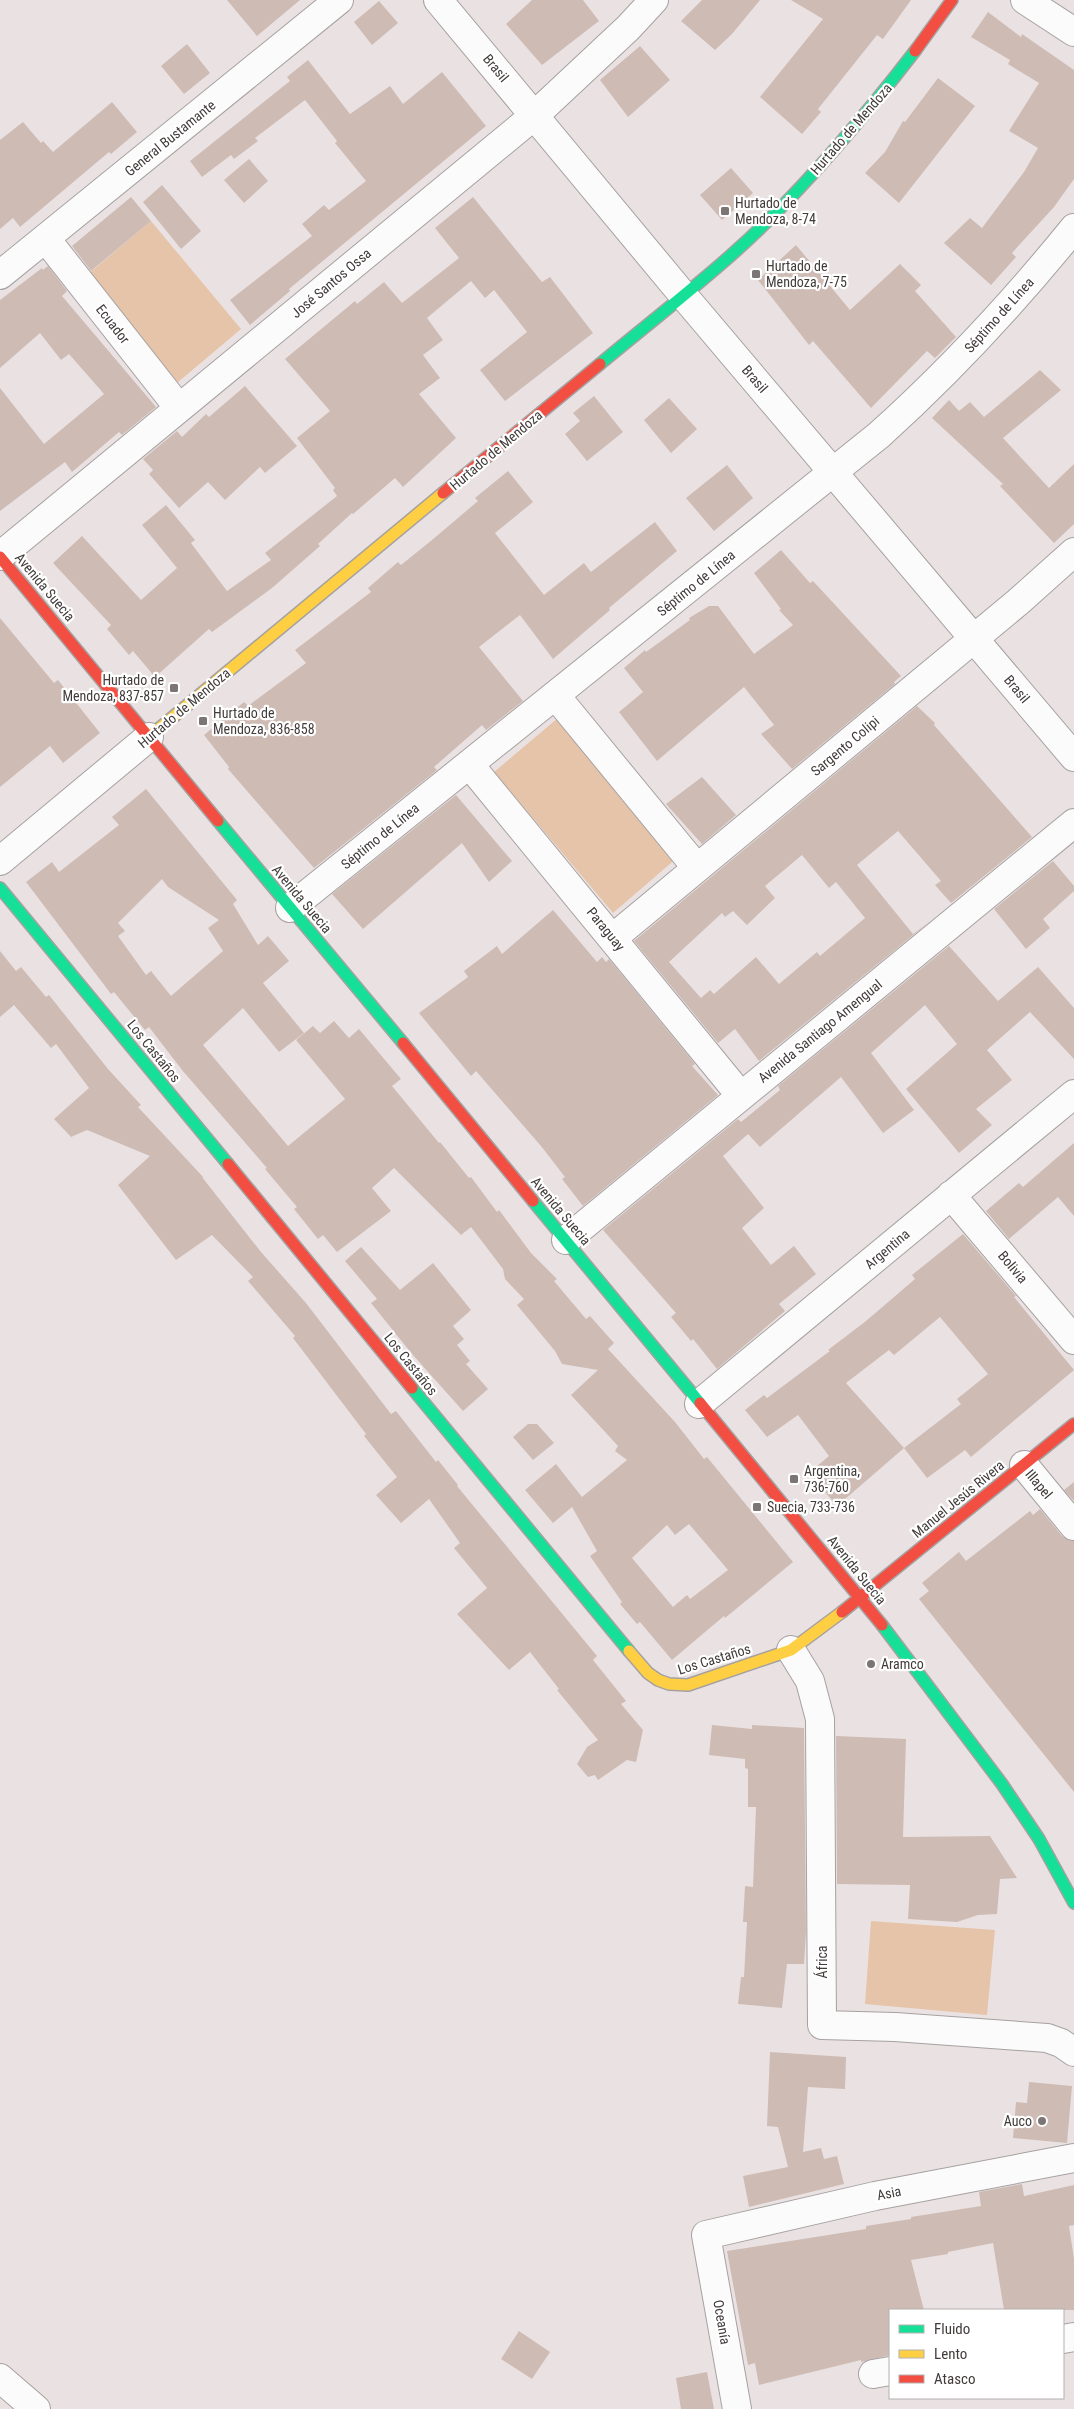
<svg xmlns="http://www.w3.org/2000/svg" width="1074" height="2409" viewBox="0 0 1074 2409" font-family="'Roboto Condensed',sans-serif">
  <style>
    .green { fill: #e6c4a9 }
    .building { fill: #cebbb4; fill-rule: evenodd }
    .lines { fill: none; stroke-linecap: round; stroke-linejoin: round }
    .street-casing { stroke: #a6a1a1; stroke-width: 30 }
    .fast-casing { stroke: #a6a1a1; stroke-width: 14 }
    .slow-casing { stroke: #a6a1a1; stroke-width: 14 }
    .jam-casing { stroke: #a6a1a1; stroke-width: 14 }
    .street { stroke: #fcfbfb; stroke-width: 28 }
    .fast { stroke: #16e098; stroke-width: 11 }
    .slow { stroke: #ffcf43; stroke-width: 11 }
    .jam { stroke: #f24e42; stroke-width: 11 }
    .poi-dot { fill: #7c7575; stroke: #fff; stroke-width: 2 }
    .labels { text-anchor: middle; stroke-width: 4.5; stroke-linejoin: round; paint-order: stroke }
    .street-label { font-size: 14px; fill: #413b3a; stroke: #fff }
    .poi-label { font-size: 14px; fill: #413b3a; stroke: #fff; text-anchor: start }
  </style>
  <rect width="100%" height="100%" fill="#eae2e2"/>
  <path class="green" d="M 151,221 L 241,329 L 177,383 L 87,275 Z
    M 559,717 L 678,857 L 613,913 L 494,772 Z
    M 871,1921 L 995,1930 L 987,2015 L 865,2004 Z"/>
  <path class="building" d="M 227,0 L 300,0 L 257,36 Z
    M 532,0 L 583,0 L 599,21 L 542,65 L 506,24 Z
    M 702,0 L 760,0 L 732,34 L 715,50 L 681,21 Z
    M 791,0 L 911,0 L 883,39 L 877,35 L 818,109 L 821,112 L 802,134 L 760,97 L 823,19 Z
    M 379,1 L 398,23 L 372,45 L 354,22 Z
    M 988,12 L 1021,37 L 1022,34 L 1074,70 L 1074,179 L 1054,207 L 1012,253 L 1016,257 L 991,285 L 944,243 L 970,218 L 982,228 L 1024,172 L 1038,148 L 1009,131 L 1039,83 L 1008,64 L 1010,60 L 971,37 Z
    M 187,44 L 210,73 L 184,94 L 161,66 Z
    M 640,46 L 670,80 L 628,117 L 600,80 Z
    M 308,60 L 350,114 L 390,86 L 403,104 L 442,72 L 486,126 L 289,289 L 290,291 L 250,325 L 230,300 L 312,236 L 302,224 L 324,205 L 329,210 L 366,181 L 335,143 L 337,141 L 305,100 L 255,138 L 258,141 L 234,159 L 231,155 L 202,177 L 190,161 L 290,81 L 287,77 Z
    M 938,78 L 975,106 L 899,203 L 865,173 L 885,152 L 903,121 L 905,122 Z
    M 112,102 L 137,132 L 111,154 L 109,152 L 20,227 L 13,218 L 0,229 L 0,140 L 23,122 L 41,143 L 43,141 L 53,152 Z
    M 249,159 L 268,181 L 244,203 L 224,180 Z
    M 731,168 L 753,193 L 722,220 L 700,195 Z
    M 162,185 L 201,231 L 181,249 L 143,202 Z
    M 131,197 L 151,221 L 91,271 L 72,246 Z
    M 473,197 L 542,282 L 550,277 L 593,333 L 505,401 L 480,370 L 527,332 L 494,290 L 485,298 L 471,281 L 427,318 L 443,340 L 423,355 L 440,378 L 419,394 L 456,438 L 403,487 L 395,478 L 353,514 L 352,513 L 318,544 L 320,546 L 272,588 L 212,632 L 209,629 L 155,677 L 133,651 L 129,655 L 107,629 L 111,625 L 53,563 L 82,536 L 141,600 L 177,568 L 142,525 L 166,505 L 195,540 L 191,543 L 227,591 L 271,560 L 265,553 L 337,496 L 333,490 L 335,488 L 297,438 L 330,411 L 285,359 L 355,301 L 357,304 L 384,282 L 402,303 L 459,258 L 435,228 Z
    M 796,245 L 850,310 L 900,264 L 921,285 L 915,291 L 956,337 L 935,358 L 927,351 L 871,408 L 813,341 L 809,345 L 758,280 Z
    M 48,266 L 67,291 L 62,296 L 156,407 L 122,435 L 119,432 L 72,472 L 65,462 L 0,511 L 0,388 L 44,444 L 104,394 L 69,354 L 61,360 L 40,333 L 0,368 L 0,300 L 42,268 L 43,270 Z
    M 1040,370 L 1061,390 L 1003,438 L 1049,488 L 1074,464 L 1074,524 L 1054,543 L 1000,486 L 1003,484 L 932,418 L 949,400 L 959,411 L 970,402 L 984,417 Z
    M 245,386 L 297,446 L 265,473 L 260,467 L 225,500 L 208,482 L 179,508 L 149,474 L 153,470 L 143,459 L 177,431 L 182,437 L 206,414 L 209,417 Z
    M 594,396 L 623,432 L 587,461 L 565,434 L 580,421 L 573,413 Z
    M 669,398 L 697,429 L 671,453 L 644,420 Z
    M 727,465 L 753,498 L 714,531 L 686,498 Z
    M 508,471 L 533,502 L 495,533 L 544,595 L 584,563 L 591,572 L 655,522 L 677,551 L 609,608 L 610,610 L 553,659 L 520,615 L 479,647 L 523,701 L 486,730 L 482,725 L 434,767 L 437,770 L 314,868 L 228,769 L 229,767 L 204,735 L 244,702 L 248,706 L 306,663 L 295,650 L 371,592 L 368,588 L 398,562 L 401,565 L 432,540 L 478,501 L 475,498 Z
    M 781,550 L 810,583 L 813,581 L 901,676 L 894,682 L 895,684 L 792,769 L 761,734 L 774,725 L 744,687 L 657,761 L 619,712 L 643,692 L 624,668 L 645,650 L 646,652 L 690,620 L 689,618 L 709,606 L 718,606 L 754,654 L 793,625 L 779,610 L 781,609 L 754,573 Z
    M 0,618 L 54,683 L 58,680 L 100,733 L 63,763 L 50,746 L 0,787 Z
    M 917,706 L 935,723 L 934,725 L 1032,837 L 951,903 L 935,885 L 941,881 L 898,831 L 857,865 L 913,934 L 929,922 L 759,1061 L 735,1029 L 718,1043 L 634,941 ZM 802,855 L 829,888 L 836,882 L 865,918 L 820,956 L 817,952 L 779,984 L 756,957 L 714,994 L 710,990 L 701,998 L 669,962 L 722,913 L 725,917 L 733,911 L 747,925 L 775,898 L 765,886 Z
    M 702,777 L 736,815 L 702,844 L 666,804 Z
    M 146,789 L 237,900 L 233,904 L 258,945 L 268,936 L 289,961 L 263,983 L 304,1033 L 279,1052 L 243,1008 L 203,1045 L 288,1146 L 345,1099 L 296,1040 L 313,1026 L 320,1033 L 334,1021 L 349,1038 L 359,1029 L 401,1079 L 392,1086 L 439,1143 L 440,1142 L 469,1178 L 471,1177 L 497,1212 L 499,1210 L 531,1253 L 557,1279 L 554,1281 L 586,1319 L 590,1316 L 614,1343 L 608,1349 L 675,1422 L 704,1459 L 707,1457 L 793,1562 L 725,1618 L 724,1616 L 672,1660 L 640,1622 L 637,1624 L 620,1604 L 622,1602 L 590,1556 L 597,1551 L 572,1507 L 553,1523 L 525,1490 L 556,1464 L 582,1497 L 627,1460 L 615,1451 L 618,1446 L 571,1395 L 598,1370 L 562,1364 L 555,1351 L 517,1305 L 524,1299 L 505,1279 L 503,1269 L 471,1227 L 461,1235 L 394,1168 L 372,1188 L 391,1211 L 337,1252 L 323,1235 L 318,1239 L 294,1209 L 297,1207 L 265,1169 L 267,1168 L 182,1070 L 149,1027 L 145,1030 L 114,992 L 111,994 L 26,882 L 52,862 L 59,872 L 119,825 L 112,817 ZM 162,879 L 168,887 L 219,920 L 208,928 L 223,951 L 171,996 L 151,971 L 146,975 L 118,936 L 125,931 L 118,923 ZM 689,1524 L 728,1570 L 690,1599 L 687,1595 L 673,1607 L 632,1558 L 667,1525 L 675,1535 Z
    M 456,795 L 512,861 L 489,882 L 462,843 L 363,929 L 332,894 Z
    M 1053,861 L 1074,886 L 1074,891 L 1043,919 L 1050,928 L 1026,949 L 994,909 Z
    M 553,910 L 597,962 L 602,957 L 606,962 L 609,959 L 695,1064 L 692,1066 L 718,1095 L 583,1206 L 562,1179 L 565,1177 L 541,1146 L 476,1071 L 471,1076 L 419,1013 L 468,977 L 464,971 L 497,946 L 502,954 Z
    M 949,946 L 998,1001 L 1038,967 L 1074,1008 L 1074,1059 L 1030,1012 L 987,1050 L 1012,1080 L 976,1109 L 992,1125 L 959,1153 L 906,1089 L 957,1044 L 925,1005 L 871,1053 L 914,1110 L 883,1133 L 841,1077 L 760,1147 L 748,1134 L 723,1156 L 764,1208 L 742,1228 L 771,1265 L 794,1246 L 816,1274 L 779,1304 L 785,1311 L 717,1369 L 693,1339 L 691,1341 L 671,1317 L 676,1313 L 603,1230 L 738,1119 L 741,1122 L 780,1090 L 778,1086 Z
    M 0,951 L 16,971 L 21,967 L 46,997 L 49,995 L 108,1069 L 141,1105 L 138,1107 L 204,1178 L 202,1177 L 261,1252 L 306,1303 L 391,1414 L 396,1411 L 436,1462 L 438,1460 L 458,1485 L 457,1486 L 597,1656 L 593,1660 L 626,1701 L 621,1704 L 643,1730 L 636,1762 L 627,1760 L 598,1780 L 595,1775 L 588,1777 L 577,1764 L 587,1747 L 598,1740 L 557,1690 L 559,1689 L 530,1652 L 509,1670 L 457,1614 L 487,1588 L 454,1548 L 460,1543 L 429,1499 L 401,1523 L 376,1495 L 397,1477 L 364,1436 L 366,1434 L 293,1338 L 295,1336 L 248,1281 L 253,1277 L 212,1235 L 176,1260 L 118,1185 L 150,1156 L 87,1130 L 71,1137 L 54,1119 L 89,1088 L 56,1044 L 51,1048 L 14,1005 L 0,1017 Z
    M 1074,1143 L 1074,1216 L 1058,1197 L 1009,1239 L 986,1211 L 1019,1183 L 1023,1187 Z
    M 963,1234 L 1016,1296 L 1014,1297 L 1074,1370 L 971,1457 L 965,1450 L 927,1478 L 904,1448 L 961,1404 L 957,1399 L 988,1374 L 940,1317 L 894,1355 L 889,1350 L 846,1383 L 904,1448 L 837,1506 L 809,1473 L 829,1456 L 798,1415 L 767,1437 L 745,1410 L 764,1395 L 767,1398 L 830,1351 L 828,1350 L 866,1321 L 915,1279 L 912,1275 Z
    M 361,1247 L 400,1290 L 433,1263 L 471,1310 L 453,1326 L 464,1339 L 457,1345 L 470,1361 L 466,1364 L 488,1389 L 463,1411 L 412,1354 L 371,1303 L 377,1299 L 345,1261 Z
    M 528,1424 L 537,1424 L 554,1443 L 533,1460 L 513,1437 Z
    M 1074,1482 L 1074,1501 L 1064,1490 Z
    M 1040,1509 L 1062,1536 L 1074,1541 L 1074,1792 L 919,1599 L 929,1591 L 922,1583 L 959,1552 L 966,1561 L 1030,1511 L 1033,1515 Z
    M 712,1725 L 752,1729 L 752,1725 L 804,1728 L 806,1932 L 804,1964 L 787,1964 L 782,2008 L 738,2004 L 741,1977 L 744,1977 L 747,1922 L 743,1922 L 745,1886 L 753,1887 L 756,1807 L 748,1807 L 748,1769 L 745,1768 L 745,1759 L 709,1755 Z
    M 836,1736 L 906,1739 L 903,1837 L 990,1836 L 1017,1878 L 1000,1879 L 997,1914 L 978,1915 L 957,1922 L 908,1919 L 910,1885 L 837,1884 Z
    M 770,2052 L 846,2057 L 845,2089 L 808,2087 L 803,2152 L 821,2148 L 824,2159 L 837,2156 L 844,2184 L 749,2207 L 743,2176 L 788,2167 L 778,2127 L 767,2126 Z
    M 1029,2082 L 1072,2086 L 1067,2143 L 1013,2138 L 1016,2102 L 1027,2103 Z
    M 1022,2184 L 1024,2196 L 1074,2185 L 1074,2225 L 1069,2226 L 1074,2259 L 1074,2310 L 1004,2310 L 993,2243 L 948,2252 L 948,2254 L 911,2260 L 924,2310 L 890,2310 L 890,2355 L 861,2362 L 861,2360 L 759,2385 L 755,2363 L 748,2365 L 727,2251 L 866,2229 L 866,2226 L 911,2219 L 911,2217 L 981,2206 L 979,2192 Z
    M 519,2331 L 550,2352 L 532,2379 L 501,2359 Z
    M 707,2372 L 714,2409 L 681,2409 L 676,2378 Z"/>
  <g class="lines">
    <defs>
      <path id="street" d="M 438,0 L 683,295 L 1074,757
        M 1025,0 L 1074,32
        M 46,239 L 179,408
        M 0,275 L 339,0
        M 0,556 L 535,115 L 628,28 L 654,0
        M 555,695 L 697,868
        M 469,764 L 741,1096
        M 0,861 L 149,737
        M 290,908 L 879,435 C 950,371 1014,302 1074,228
        M 614,937 L 1018,602 L 1074,552
        M 951,1195 L 1074,1340
        M 566,1240 L 1074,823
        M 699,1404 L 1074,1094
        M 1024,1465 L 1074,1526
        M 791,1650 L 810,1681 L 820,1719 L 822,2025 L 895,2027 L 1047,2038 L 1061,2043 L 1074,2052
        M 1063,2339 L 1074,2337
        M 873,2374 L 890,2371
        M 0,2378 L 36,2409
        M 737,2409 L 706,2235 L 875,2196 L 1074,2158"/>
      <path id="fast" d="M 600,364 C 643,328 687,294 729,257 C 795,199 861,121 915,51
        M 218,821 L 403,1043
        M 0,888 L 228,1164
        M 533,1201 L 700,1403
        M 412,1388 L 629,1651
        M 882,1625 L 1002,1784 L 1039,1839 L 1074,1903"/>
      <path id="slow" d="M 149,737 L 443,493
        M 629,1651 L 648,1673 L 658,1680 L 669,1684 L 688,1685 L 791,1650 L 842,1612"/>
      <path id="jam" d="M 915,51 L 952,0
        M 443,493 L 600,364
        M 0,557 L 218,821
        M 403,1043 L 533,1201
        M 228,1164 L 412,1388
        M 700,1403 L 882,1625
        M 842,1612 L 1074,1424"/>
    </defs>
    <use href="#street" class="street-casing"/>
    <use href="#fast" class="fast-casing"/>
    <use href="#slow" class="slow-casing"/>
    <use href="#jam" class="jam-casing"/>
    <use href="#street" class="street"/>
    <use href="#fast" class="fast"/>
    <use href="#slow" class="slow"/>
    <use href="#jam" class="jam"/>
  </g>
  <g class="poi-dot">
    <rect x="720" y="206" width="10" height="10" rx="2.5"/>
    <rect x="751" y="269" width="10" height="10" rx="2.5"/>
    <rect x="169" y="683" width="10" height="10" rx="2.5"/>
    <rect x="198" y="716" width="10" height="10" rx="2.5"/>
    <rect x="789" y="1474" width="10" height="10" rx="2.5"/>
    <rect x="752" y="1502" width="10" height="10" rx="2.5"/>
    <circle cx="871" cy="1664" r="5"/>
    <circle cx="1042" cy="2121" r="5"/>
  </g>
  <g class="labels">
    <g class="street-label">
      <text transform="translate(496 68) rotate(50)" y="5">Brasil</text>
      <text transform="translate(851 129) rotate(-49)" y="5">Hurtado de Mendoza</text>
      <text transform="translate(170 138) rotate(-39)" y="5">General Bustamante</text>
      <text transform="translate(331 283) rotate(-40)" y="5">José Santos Ossa</text>
      <text transform="translate(999 315) rotate(-48)" y="5">Séptimo de Línea</text>
      <text transform="translate(113 324) rotate(52)" y="5">Ecuador</text>
      <text transform="translate(755 379) rotate(49)" y="5">Brasil</text>
      <text transform="translate(496 450) rotate(-40)" y="5">Hurtado de Mendoza</text>
      <text transform="translate(696 583) rotate(-39)" y="5">Séptimo de Línea</text>
      <text transform="translate(45 587) rotate(50)" y="5">Avenida Suecia</text>
      <text transform="translate(1017 689) rotate(50)" y="5">Brasil</text>
      <text transform="translate(184 708) rotate(-40)" y="5">Hurtado de Mendoza</text>
      <text transform="translate(845 746) rotate(-40)" y="5">Sargento Colipi</text>
      <text transform="translate(380 836) rotate(-39)" y="5">Séptimo de Línea</text>
      <text transform="translate(302 899) rotate(50)" y="5">Avenida Suecia</text>
      <text transform="translate(606 929) rotate(51)" y="5">Paraguay</text>
      <text transform="translate(820 1031) rotate(-39)" y="5">Avenida Santiago Amengual</text>
      <text transform="translate(154 1051) rotate(51)" y="5">Los Castaños</text>
      <text transform="translate(561 1211) rotate(50)" y="5">Avenida Suecia</text>
      <text transform="translate(887 1249) rotate(-40)" y="5">Argentina</text>
      <text transform="translate(1013 1267) rotate(50)" y="5">Bolivia</text>
      <text transform="translate(411 1364) rotate(51)" y="5">Los Castaños</text>
      <text transform="translate(1039 1484) rotate(50)" y="5">Illapel</text>
      <text transform="translate(958 1499) rotate(-39)" y="5">Manuel Jesús Rivera</text>
      <text transform="translate(857 1570) rotate(51)" y="5">Avenida Suecia</text>
      <text transform="translate(714 1659) rotate(-17)" y="5">Los Castaños</text>
      <text transform="translate(822 1962) rotate(-90)" y="5">África</text>
      <text transform="translate(889 2193) rotate(-11)" y="5">Asia</text>
      <text transform="translate(722 2322) rotate(80)" y="5">Oceanía</text>
    </g>
    <g class="poi-label">
      <text x="735" y="208">Hurtado de<tspan x="735" dy="16">Mendoza, 8-74</tspan></text>
      <text x="766" y="271">Hurtado de<tspan x="766" dy="16">Mendoza, 7-75</tspan></text>
      <text x="164" y="685" text-anchor="end">Hurtado de<tspan x="164" dy="16">Mendoza, 837-857</tspan></text>
      <text x="213" y="718">Hurtado de<tspan x="213" dy="16">Mendoza, 836-858</tspan></text>
      <text x="804" y="1476">Argentina,<tspan x="804" dy="16">736-760</tspan></text>
      <text x="767" y="1512">Suecia, 733-736</text>
      <text x="881" y="1669">Aramco</text>
      <text x="1032" y="2126" text-anchor="end">Auco</text>
    </g>
  </g>
  <rect x="889" y="2309" width="175" height="90" fill="#ffffff" stroke="#b3b1b0"/>
  <rect x="899" y="2325" width="25" height="8" fill="#16e098" stroke="#b3b1b0"/>
  <text x="934" y="2334" font-size="15" fill="#413b3a">Fluido</text>
  <rect x="899" y="2350" width="25" height="8" fill="#ffcf43" stroke="#b3b1b0"/>
  <text x="934" y="2359" font-size="15" fill="#413b3a">Lento</text>
  <rect x="899" y="2375" width="25" height="8" fill="#f24e42" stroke="#b3b1b0"/>
  <text x="934" y="2384" font-size="15" fill="#413b3a">Atasco</text>
</svg>
